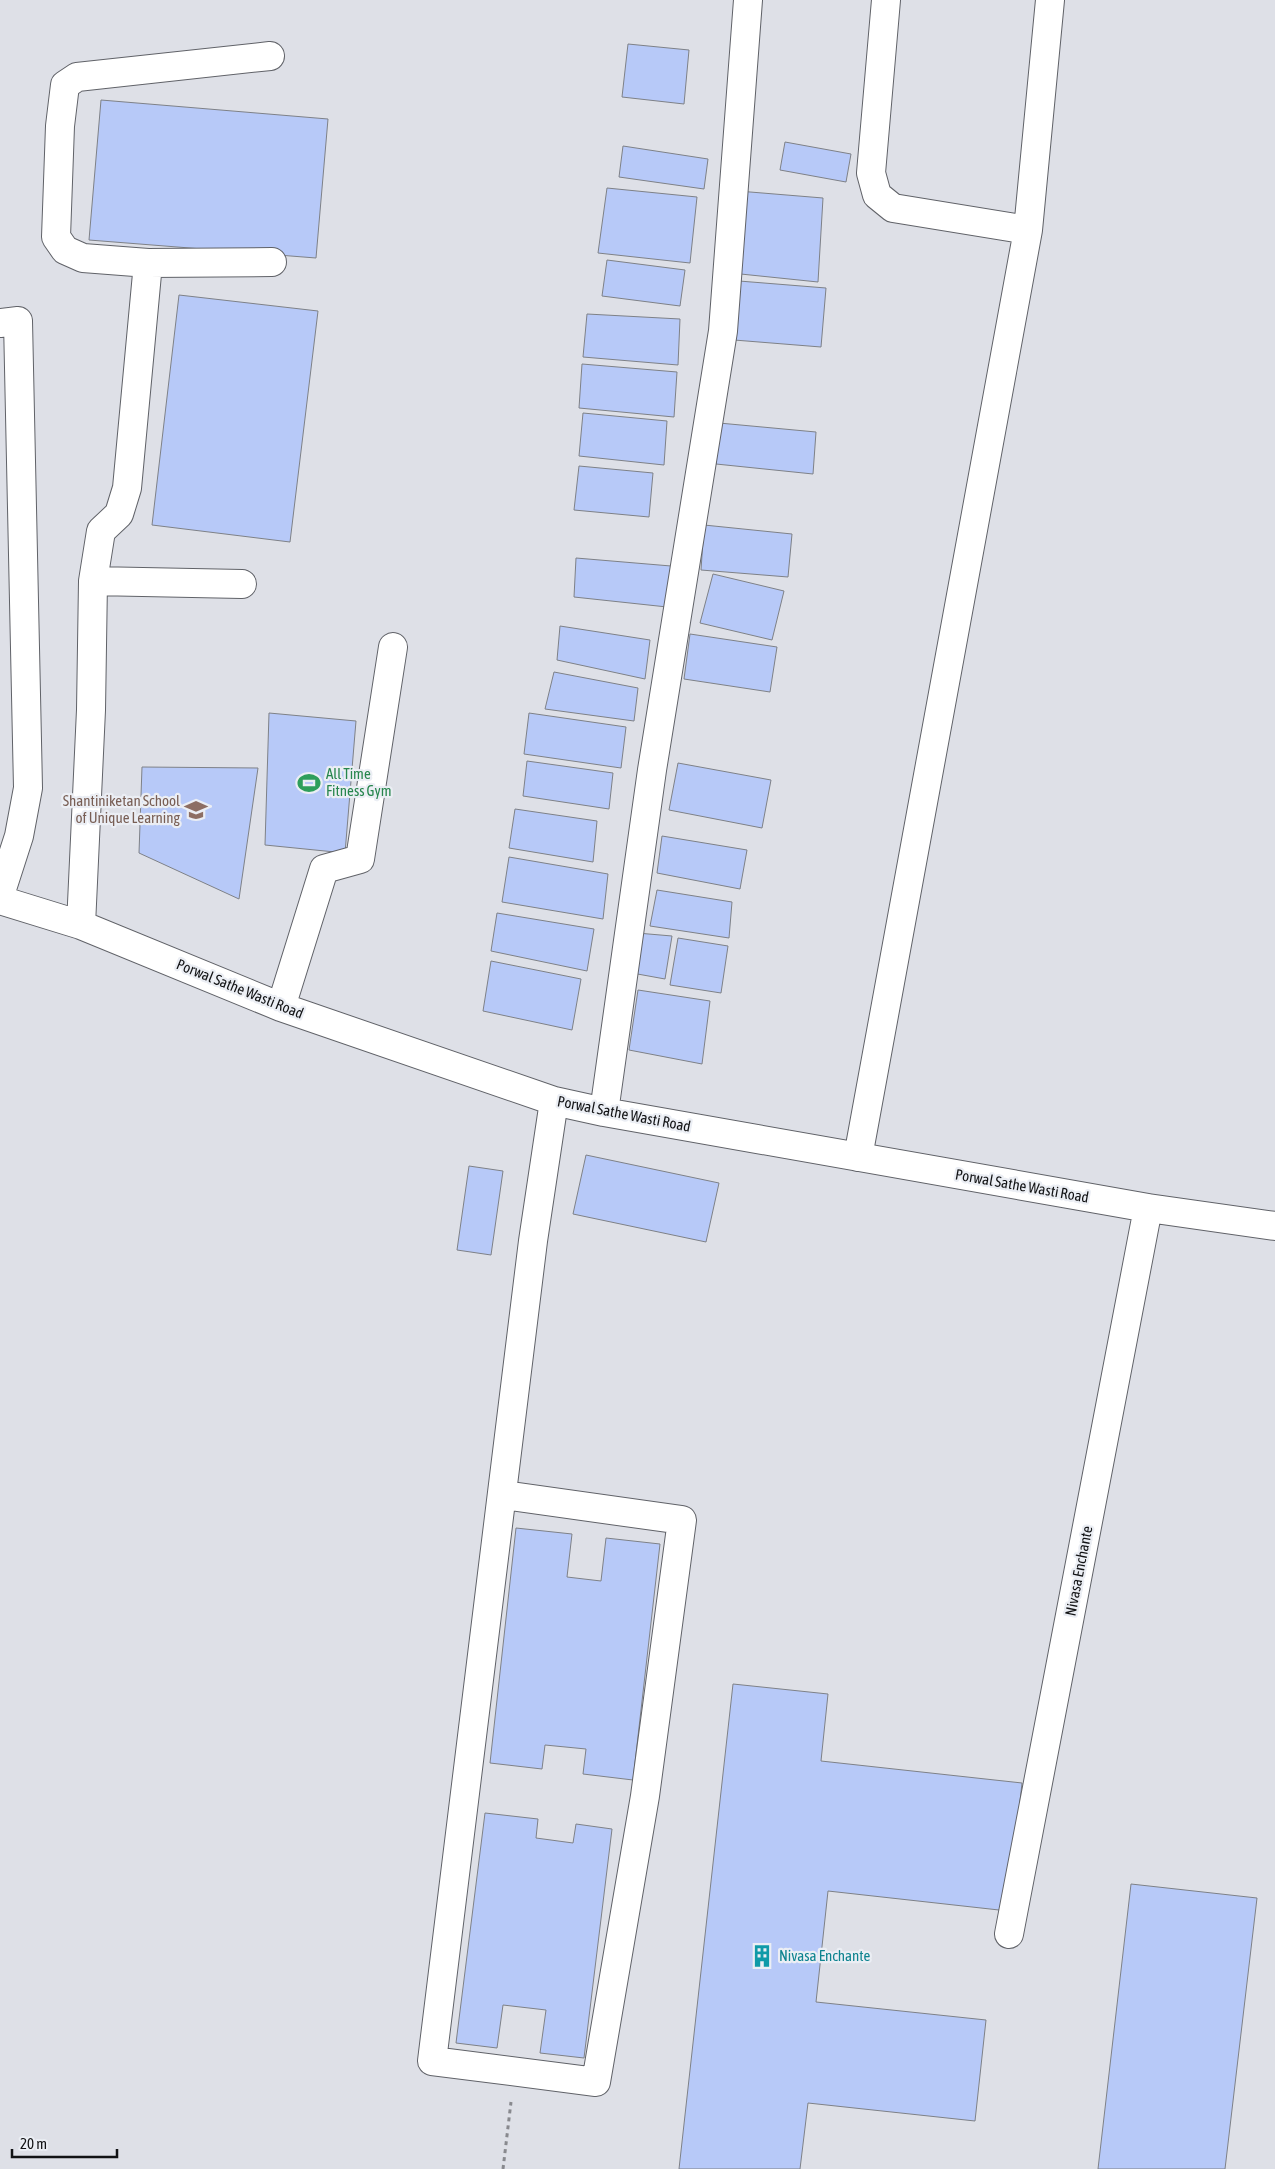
<svg xmlns="http://www.w3.org/2000/svg" width="1275" height="2169" viewBox="0 0 1275 2169" font-family="'Asap Condensed',sans-serif">
  <style>
    .building { fill: #b7c9f8; stroke: #7e8187 }
    .lines { fill: none; stroke-linecap: round; stroke-linejoin: round }
    .minor-casing { stroke: #606268; stroke-width: 30 }
    .path { stroke: #88898e; stroke-width: 3; stroke-dasharray: 4 4; stroke-linecap: butt }
    .minor { stroke: #fff; stroke-width: 28 }
    .labels { text-anchor: middle; stroke-width: 4.5; stroke-linejoin: round; paint-order: stroke }
    .leisure-label { font-size: 15px; fill: #27864d; stroke: #ebeef4; text-anchor: start }
    .education-label { font-size: 15px; fill: #785e54; stroke: #ebeef4; text-anchor: end }
    .street-label { font-size: 15px; fill: #121315; stroke: #ebeef4 }
    .culture-label { font-size: 15px; fill: #0d838f; stroke: #ebeef4; text-anchor: start }
  </style>
  <rect width="100%" height="100%" fill="#dee0e7"/>
  <path class="building" d="M 628,44 L 689,50 L 684,104 L 622,97 Z
    M 101,100 L 328,119 L 316,258 L 89,240 Z
    M 785,142 L 851,154 L 846,182 L 780,170 Z
    M 623,146 L 708,159 L 704,189 L 619,177 Z
    M 607,188 L 697,197 L 690,263 L 598,253 Z
    M 738,191 L 823,198 L 818,282 L 731,273 Z
    M 607,260 L 685,270 L 680,306 L 602,296 Z
    M 739,281 L 826,288 L 821,347 L 734,340 Z
    M 179,295 L 318,311 L 290,542 L 152,525 Z
    M 587,314 L 680,319 L 678,365 L 583,357 Z
    M 582,364 L 677,372 L 674,417 L 579,408 Z
    M 583,413 L 667,421 L 664,465 L 579,456 Z
    M 719,423 L 816,432 L 813,474 L 716,464 Z
    M 579,466 L 653,473 L 649,517 L 574,510 Z
    M 704,525 L 792,534 L 788,577 L 701,570 Z
    M 576,558 L 671,566 L 667,607 L 574,597 Z
    M 713,574 L 784,591 L 772,640 L 700,623 Z
    M 560,626 L 650,640 L 645,679 L 557,660 Z
    M 690,634 L 777,647 L 770,692 L 684,679 Z
    M 554,672 L 638,688 L 634,721 L 545,709 Z
    M 269,713 L 356,721 L 345,853 L 265,845 Z
    M 529,713 L 626,727 L 621,768 L 524,754 Z
    M 527,761 L 613,773 L 609,809 L 523,796 Z
    M 678,763 L 771,780 L 762,828 L 669,810 Z
    M 142,767 L 258,768 L 239,899 L 139,853 Z
    M 515,809 L 597,821 L 593,862 L 509,848 Z
    M 662,836 L 747,850 L 740,889 L 657,873 Z
    M 509,857 L 608,874 L 603,919 L 502,902 Z
    M 657,890 L 732,902 L 729,938 L 650,926 Z
    M 497,913 L 594,929 L 587,971 L 491,951 Z
    M 637,933 L 672,936 L 665,979 L 632,973 Z
    M 678,938 L 728,946 L 721,993 L 670,985 Z
    M 491,961 L 581,979 L 572,1030 L 483,1011 Z
    M 638,990 L 710,1001 L 702,1064 L 629,1050 Z
    M 586,1155 L 719,1183 L 706,1242 L 573,1214 Z
    M 469,1166 L 503,1171 L 491,1255 L 457,1250 Z
    M 516,1528 L 572,1534 L 567,1577 L 601,1581 L 606,1538 L 660,1544 L 633,1780 L 583,1774 L 586,1749 L 545,1745 L 542,1769 L 490,1763 Z
    M 733,1684 L 828,1694 L 821,1761 L 1022,1783 L 1008,1911 L 828,1891 L 816,2002 L 986,2020 L 975,2121 L 808,2103 L 800,2169 L 679,2169 Z
    M 485,1813 L 538,1819 L 536,1838 L 573,1843 L 576,1824 L 612,1829 L 584,2058 L 540,2053 L 546,2010 L 503,2005 L 497,2048 L 456,2043 Z
    M 1131,1884 L 1257,1898 L 1225,2169 L 1098,2169 Z"/>
  <g class="lines">
    <defs>
      <path id="minor" d="M 270,56 L 77,77 L 65,85 L 60,126 L 56,237 L 65,250 L 83,258 L 148,263 L 272,262
        M 1028,230 L 1050,0
        M 0,323 L 18,321 L 28,788 L 19,836 L 0,895
        M 93,581 L 242,584
        M 0,900 L 81,925 L 281,1007 L 554,1101 L 604,1112 L 1148,1208 L 1275,1226
        M 81,925 L 91,710 L 93,581 L 101,531 L 119,514 L 127,488 L 148,263
        M 281,1007 L 324,869 L 360,859 L 393,647
        M 604,1112 L 652,770 L 723,331 L 748,0
        M 858,1157 L 1028,230 L 893,208 L 877,195 L 871,173 L 886,0
        M 503,1495 L 682,1520 L 645,1796 L 596,2082 L 432,2061 L 533,1241 L 554,1101
        M 1009,1934 L 1148,1208"/>
    </defs>
    <use href="#minor" class="minor-casing"/>
    <path class="path" d="M 503,2169 L 511,2102"/>
    <use href="#minor" class="minor"/>
  </g>
  <defs>
    <symbol id="stadium-bare" viewBox="-9 -9 18 18"><path d="M0-5a6.5 5 0 1 0 0 10a6.5 5 0 1 0 0-10ZM-3.5-1.8h7v3.6h-7Z" fill="#2e9e5b" stroke="#ebeef4" stroke-width="2.5" paint-order="stroke"/></symbol>
    <symbol id="school-bare" viewBox="-9 -9 18 18"><path d="M0-5L7-2L0 1L-7-2ZM-4 1L0 2.5L4 1V4Q0 6-4 4Z" fill="#8d6e63" stroke="#ebeef4" stroke-width="2.5" paint-order="stroke"/></symbol>
    <symbol id="building-bare" viewBox="-9 -9 18 18"><path d="M-4-6H4V6H1V3H-1V6H-4ZM-2.5-4.3h1.7v1.8h-1.7ZM.8-4.3h1.7v1.8H.8ZM-2.5-1h1.7V.8h-1.7ZM.8-1h1.7V.8H.8Z" fill="#0f9aa8" stroke="#ebeef4" stroke-width="2.5" paint-order="stroke"/></symbol>
  </defs>
  <g fill-rule="evenodd">
    <use href="#stadium-bare" x="293" y="767" width="32" height="32"/>
    <use href="#school-bare" x="180" y="794" width="32" height="32"/>
    <use href="#building-bare" x="746" y="1940" width="32" height="32"/>
  </g>
  <g class="labels">
    <g class="leisure-label">
      <text x="326" y="779">All Time<tspan x="326" dy="17">Fitness Gym</tspan></text>
    </g>
    <g class="education-label">
      <text x="180" y="806">Shantiniketan School<tspan x="180" dy="17">of Unique Learning</tspan></text>
    </g>
    <g class="street-label">
      <text transform="translate(240 989) rotate(22)" y="5">Porwal Sathe Wasti Road</text>
      <text transform="translate(624 1114) rotate(11)" y="5">Porwal Sathe Wasti Road</text>
      <text transform="translate(1022 1186) rotate(10)" y="5">Porwal Sathe Wasti Road</text>
      <text transform="translate(1079 1571) rotate(-79)" y="5">Nivasa Enchante</text>
    </g>
    <g class="culture-label">
      <text x="779" y="1961">Nivasa Enchante</text>
    </g>
  </g>
  <path d="M12 2149v8h105v-8" fill="none" stroke="#121315" stroke-width="2.5"/>
  <text x="20" y="2149" font-size="15" fill="#121315" stroke="#ebeef4" stroke-width="4" paint-order="stroke">20 m</text>
</svg>
